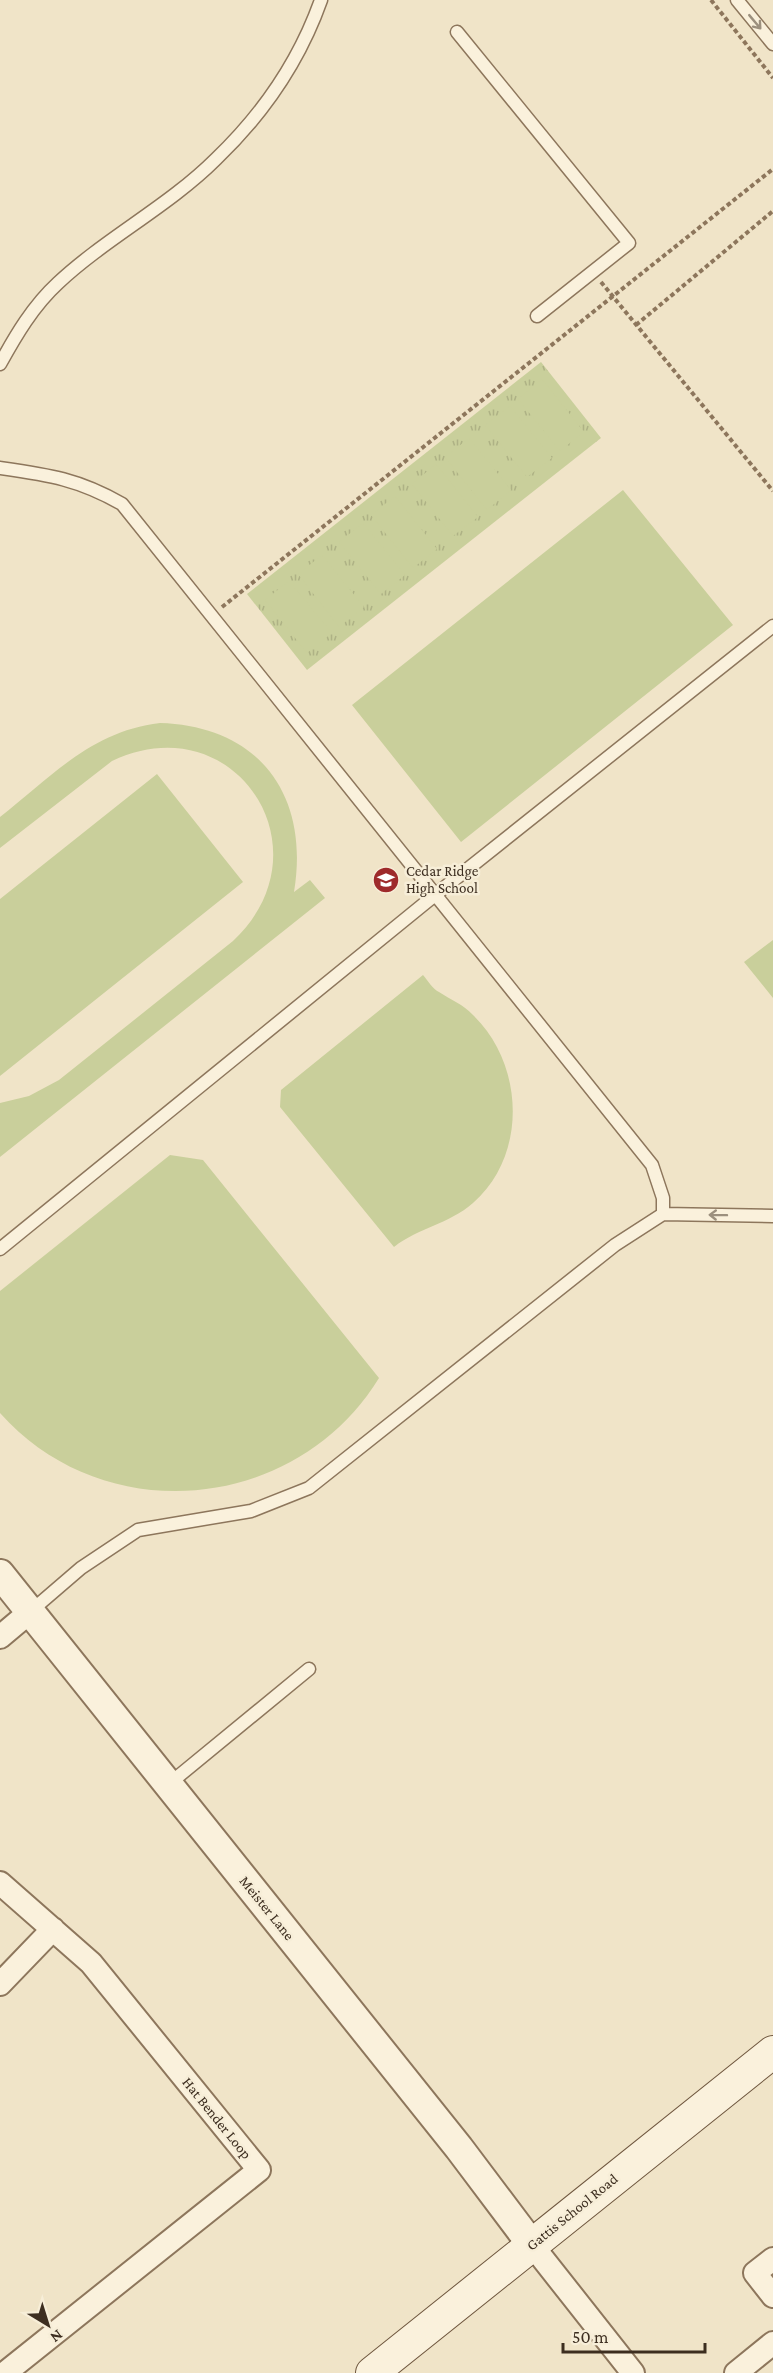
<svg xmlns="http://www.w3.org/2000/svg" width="773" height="2373" viewBox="0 0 773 2373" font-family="'Crimson Pro',serif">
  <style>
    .park { fill: url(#park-tufts) }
    .pitch { fill: #c9cf9b }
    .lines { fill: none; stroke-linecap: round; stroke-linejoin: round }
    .service-casing { stroke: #8d765c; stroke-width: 15 }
    .minor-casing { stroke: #8d765c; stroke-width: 26 }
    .tertiary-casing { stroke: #8d765c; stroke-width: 32 }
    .secondary-casing { stroke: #6f573f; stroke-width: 34 }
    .path { stroke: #8d765c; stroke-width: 4; stroke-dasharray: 4.5 3; stroke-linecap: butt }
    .service { stroke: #faf1dc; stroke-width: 12 }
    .minor { stroke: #faf1dc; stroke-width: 22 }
    .tertiary { stroke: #faf1dc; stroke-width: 28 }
    .secondary { stroke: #faf1dc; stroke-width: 32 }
    .oneway { stroke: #9c907e }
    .labels { text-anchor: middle; stroke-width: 5; stroke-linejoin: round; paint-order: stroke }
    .poi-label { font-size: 15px; fill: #3d2e20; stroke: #f7eed8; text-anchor: start }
    .street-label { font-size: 15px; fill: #3d2e20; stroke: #f7eed8 }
  </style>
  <defs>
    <pattern id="park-tufts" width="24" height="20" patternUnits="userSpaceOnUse" patternTransform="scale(1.5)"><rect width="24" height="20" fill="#c9cf9b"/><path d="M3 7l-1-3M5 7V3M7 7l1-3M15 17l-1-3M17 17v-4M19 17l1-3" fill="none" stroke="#aeb285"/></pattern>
  </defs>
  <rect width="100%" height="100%" fill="#f0e4c8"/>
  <path class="park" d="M 541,362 L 601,438 L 307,670 L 247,594 Z"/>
  <path class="pitch" d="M 542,379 L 584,432 L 560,451 L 518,399 Z
    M 510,406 L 552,458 L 527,477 L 485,425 Z
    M 469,438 L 511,490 L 487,510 L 445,457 Z
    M 436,464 L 478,517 L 453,536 L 412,484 Z
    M 623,490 L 733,625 L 461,842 L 352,705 Z
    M 395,496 L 437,549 L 413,568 L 371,515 Z
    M 363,523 L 405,575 L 381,594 L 339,542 Z
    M 322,555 L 364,607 L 339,627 L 298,574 Z
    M 289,581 L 332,633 L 307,653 L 265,600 Z
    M 160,723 C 260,726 310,796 294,892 L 310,880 L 325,898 L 0,1157 L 0,1103 L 29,1096 L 59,1080 L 233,941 C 331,849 234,703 112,761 L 0,848 L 0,817 C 52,776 92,731 160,723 Z
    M 157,774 L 243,882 L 0,1076 L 0,899 Z
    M 773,940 L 773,998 L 744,962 Z
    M 423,975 C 428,981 433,989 439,992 C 451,1000 463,1004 473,1015 C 524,1064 528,1155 473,1203 C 449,1224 418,1228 394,1247 L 280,1107 L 281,1090 Z
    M 170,1155 L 203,1160 L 379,1378 C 297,1512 105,1531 0,1413 L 0,1291 Z"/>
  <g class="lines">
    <defs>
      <path id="service" d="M 737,0 L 773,44
        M 457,32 L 629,243 L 537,316
        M 0,364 C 16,335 33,306 58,283 C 106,238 169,206 216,159 C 263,114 299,62 321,0
        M 0,468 C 49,475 78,479 122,504 L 652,1165 L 663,1198 L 663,1214
        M 0,1249 L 435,895 L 773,626
        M 31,1611 L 81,1568 L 138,1530 L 251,1511 L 309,1488 L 615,1245 L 663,1214 L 773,1216
        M 169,1784 L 309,1669"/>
      <path id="minor" d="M 0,1637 L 31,1611
        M 0,1883 L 91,1963 L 259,2170 L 5,2373
        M 0,1984 L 53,1929
        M 532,2245 L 633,2373
        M 773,2259 L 755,2273 L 773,2296
        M 736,2373 L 773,2343"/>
      <path id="tertiary" d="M 0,1574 L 459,2148 L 532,2245"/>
      <path id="secondary" d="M 372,2373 L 773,2052"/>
    </defs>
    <use href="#service" class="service-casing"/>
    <use href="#minor" class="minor-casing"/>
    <use href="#tertiary" class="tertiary-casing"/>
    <use href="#secondary" class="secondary-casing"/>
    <path class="path" d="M 711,0 L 773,78
      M 601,282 L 773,491
      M 636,325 L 773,211
      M 222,607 L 773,169"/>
    <use href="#service" class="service"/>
    <use href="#minor" class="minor"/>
    <use href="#tertiary" class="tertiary"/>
    <use href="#secondary" class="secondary"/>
  </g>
  <defs><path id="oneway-shaft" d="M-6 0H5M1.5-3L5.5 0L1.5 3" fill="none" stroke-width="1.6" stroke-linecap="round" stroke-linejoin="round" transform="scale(1.5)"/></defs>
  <g class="oneway">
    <use href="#oneway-shaft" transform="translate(755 22) rotate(50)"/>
    <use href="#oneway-shaft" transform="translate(718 1215) rotate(-179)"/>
  </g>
  <defs>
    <symbol id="school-disc" viewBox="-11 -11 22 22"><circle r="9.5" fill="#9e2a2b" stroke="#f7eed8"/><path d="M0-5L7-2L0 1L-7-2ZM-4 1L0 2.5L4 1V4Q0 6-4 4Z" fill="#fff"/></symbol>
  </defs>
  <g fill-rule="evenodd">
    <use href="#school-disc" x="371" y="865" width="30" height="30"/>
  </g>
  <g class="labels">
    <g class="poi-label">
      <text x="406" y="876">Cedar Ridge<tspan x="406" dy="17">High School</tspan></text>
    </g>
    <g class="street-label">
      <text transform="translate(267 1908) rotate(51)" y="5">Meister Lane</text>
      <text transform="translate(217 2118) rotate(51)" y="5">Hat Bender Loop</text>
      <text transform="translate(572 2212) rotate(-39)" y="5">Gattis School Road</text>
    </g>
  </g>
  <g transform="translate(48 2325) rotate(142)" stroke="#f7eed8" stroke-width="4.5" paint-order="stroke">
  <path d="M0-4.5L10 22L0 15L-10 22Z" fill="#3d2e20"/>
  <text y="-9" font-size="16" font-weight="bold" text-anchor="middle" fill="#3d2e20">N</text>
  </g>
  <path d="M563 2343v9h142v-9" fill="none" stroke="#3d2e20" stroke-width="3"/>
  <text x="572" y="2343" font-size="18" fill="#3d2e20" stroke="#f7eed8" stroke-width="4.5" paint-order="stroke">50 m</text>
</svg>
